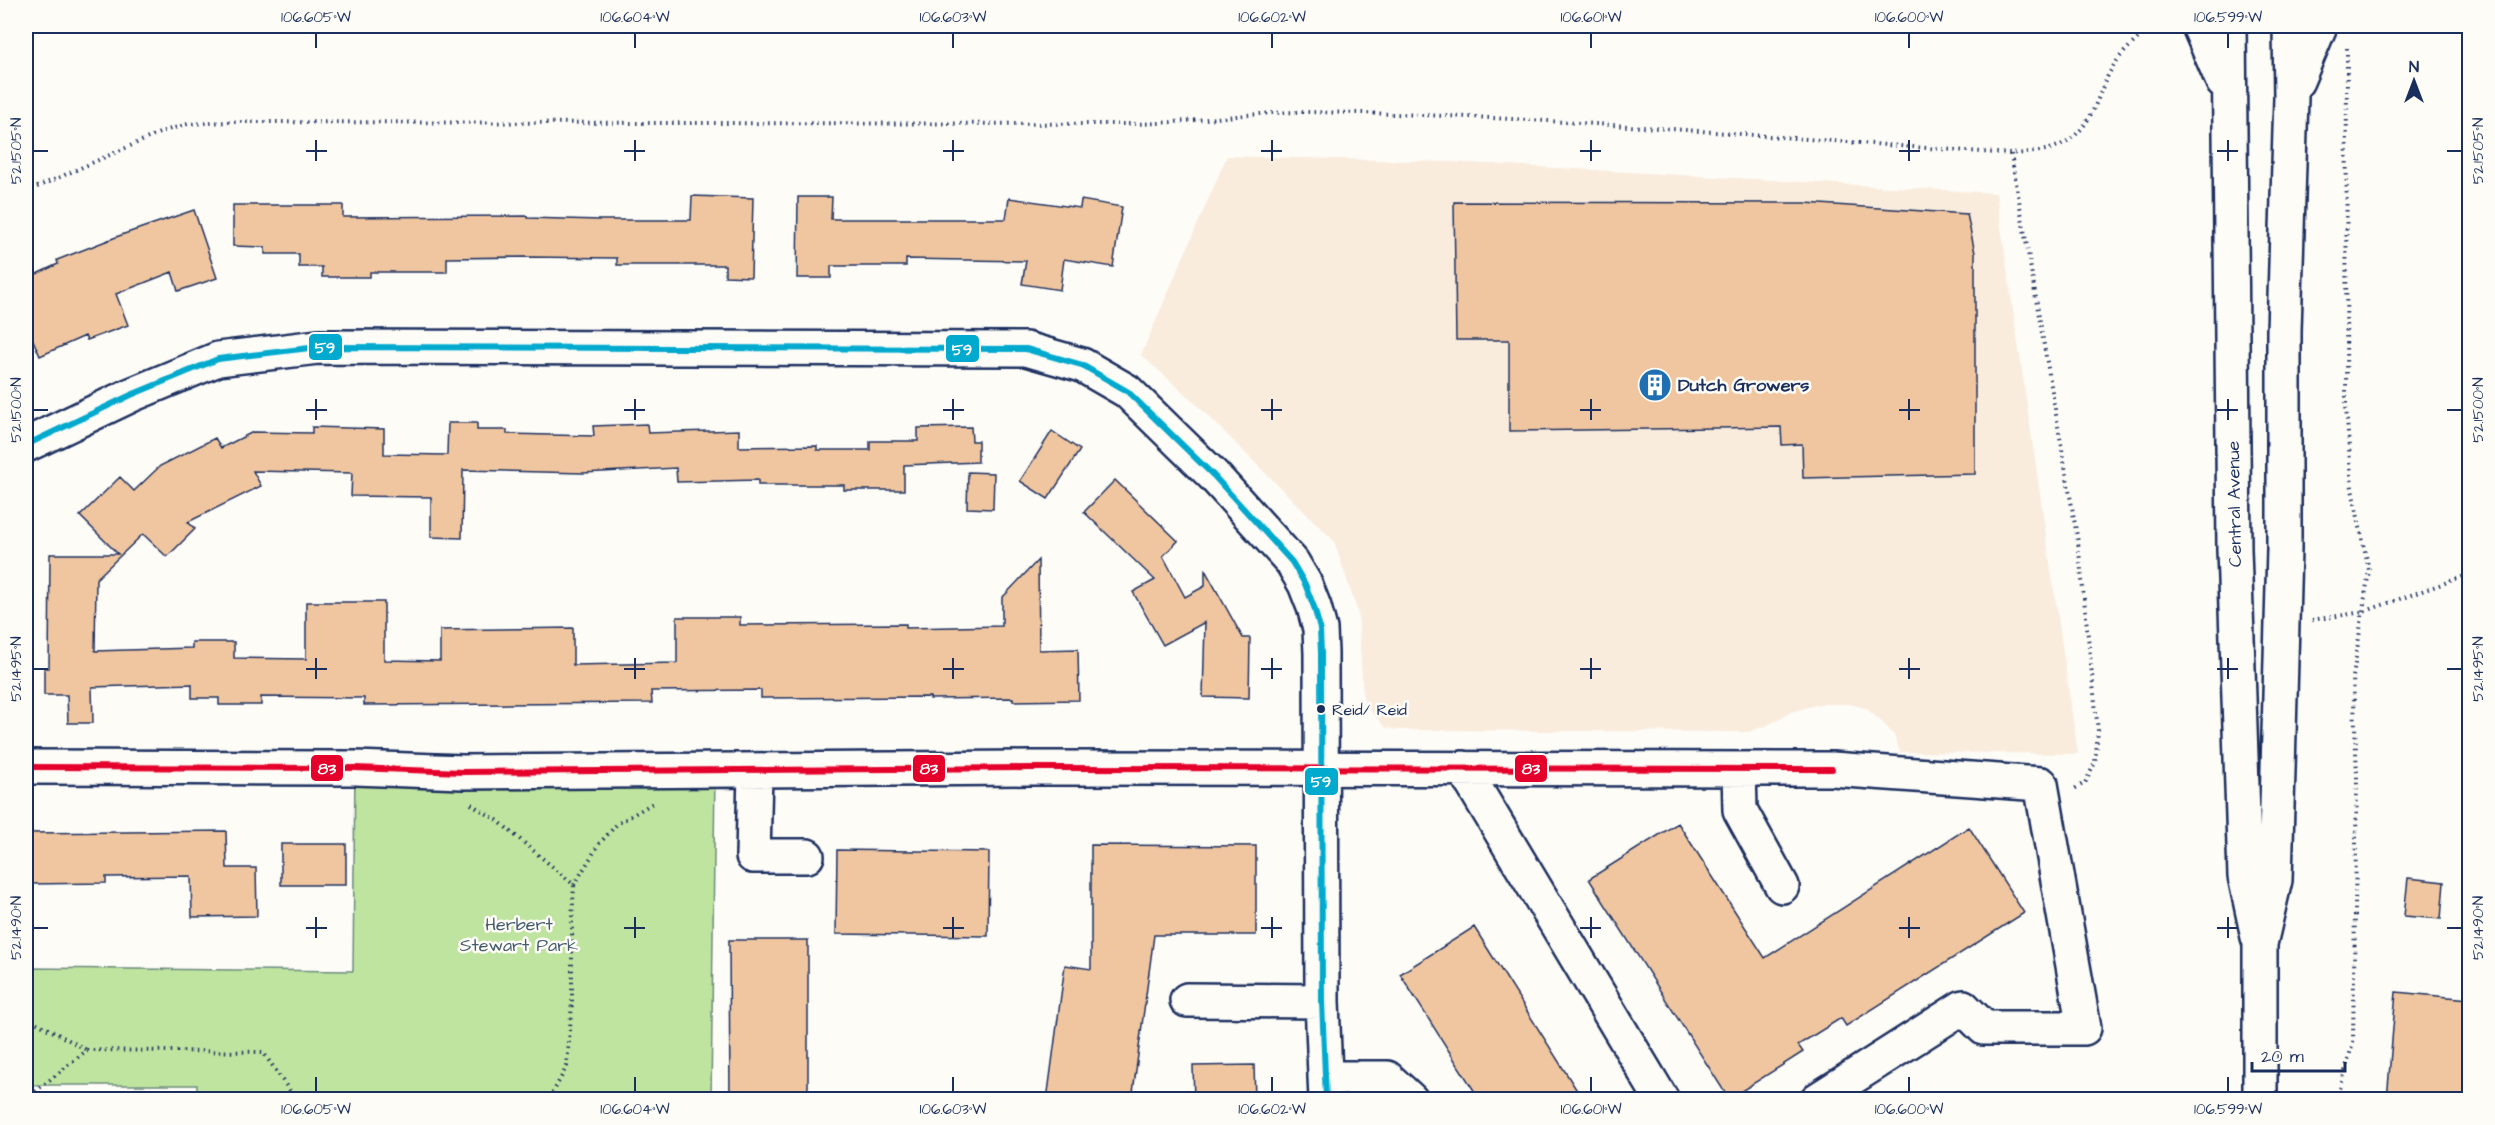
<svg xmlns="http://www.w3.org/2000/svg" width="2495" height="1125" viewBox="0 0 2495 1125" font-family="'Architects Daughter',sans-serif">
  <style>
    .built { fill: #f9ecdd }
    .green { fill: #bfe49f; stroke: #6d8a7e; stroke-width: 1.5 }
    .building { fill: #f0c6a0; stroke: #1b2f5e; stroke-width: 1.5 }
    .lines { fill: none; stroke-linecap: round; stroke-linejoin: round }
    .minor-casing { stroke: #1b2f5e; stroke-width: 38 }
    .major-casing { stroke: #1b2f5e; stroke-width: 38 }
    .path { stroke: #1b2f5e; stroke-width: 4; stroke-dasharray: 1.5 4.5; stroke-linecap: butt }
    .minor { stroke: #fdfcf7; stroke-width: 33 }
    .major { stroke: #fdfcf7; stroke-width: 33 }
    .bus-1-casing { stroke: #fdfcf7; stroke-width: 10 }
    .bus-2-casing { stroke: #fdfcf7; stroke-width: 10 }
    .bus-1 { stroke: #00a9ce; stroke-width: 6 }
    .bus-2 { stroke: #e4002b; stroke-width: 6 }
    .ticks { fill: none; stroke: #1b2f5e; stroke-width: 2 }
    .bus-dot { fill: #1b2f5e; stroke: #fdfcf7; stroke-width: 2 }
    .labels { text-anchor: middle; stroke-width: 5; stroke-linejoin: round; paint-order: stroke }
    .bus-label { font-size: 16px; fill: #1b2f5e; stroke: #fdfcf7; text-anchor: start }
    .poi-label { font-size: 18px; font-weight: bold; fill: #1b2f5e; stroke: #fdfcf7; text-anchor: start }
    .street-label { font-size: 18px; fill: #1b2f5e; stroke: #fdfcf7 }
    .park-label { font-size: 18px; fill: #445c6e; stroke: #fdfcf7 }
    .line-badge { stroke: #fdfcf7; stroke-width: 2 }
    .badge-label { font-size: 16px; text-anchor: middle; font-weight: bold; fill: #fff }
    .neatline { fill: none; stroke: #1b2f5e; stroke-width: 2 }
    .ticks-label { font-size: 15px; text-anchor: middle; fill: #1b2f5e }
  </style>
  <rect width="100%" height="100%" fill="#fdfcf7"/>
  <filter id="ink" filterUnits="userSpaceOnUse"><feTurbulence type="fractalNoise" baseFrequency=".0167" numOctaves="2"/><feDisplacementMap in="SourceGraphic" scale="12" xChannelSelector="R" yChannelSelector="G"/><feConvolveMatrix kernelMatrix="1 2 1 2 8 2 1 2 1" color-interpolation-filters="sRGB"/></filter>
  <g filter="url(#ink)">
    <path class="built" d="M 1227,156 L 1452,162 L 1996,193 L 2078,754 L 1900,752 L 1894,735 L 1883,723 L 1866,708 L 1849,704 L 1819,704 L 1791,712 L 1768,725 L 1748,732 L 1395,730 L 1385,727 L 1365,705 L 1363,697 L 1358,613 L 1334,541 L 1191,399 L 1141,355 Z"/>
    <path class="green" d="M 355,768 L 715,771 L 711,1099 L 197,1100 L 197,1085 L 26,1085 L 26,968 L 353,971 Z"/>
    <path class="building" d="M 692,196 L 753,198 L 751,277 L 725,276 L 725,265 L 617,265 L 617,258 L 527,257 L 447,258 L 447,272 L 370,272 L 370,277 L 322,277 L 322,267 L 299,267 L 299,254 L 265,254 L 265,247 L 233,246 L 233,205 L 343,205 L 343,217 L 527,216 L 527,218 L 600,220 L 691,220 Z
      M 798,197 L 832,197 L 831,219 L 1006,219 L 1009,198 L 1080,208 L 1081,200 L 1122,207 L 1113,267 L 1064,259 L 1060,290 L 1022,284 L 1026,261 L 906,259 L 906,266 L 831,266 L 831,278 L 797,278 Z
      M 1454,202 L 1805,203 L 1967,214 L 1975,253 L 1975,474 L 1803,478 L 1802,444 L 1782,445 L 1781,427 L 1509,431 L 1509,340 L 1456,340 Z
      M 194,210 L 217,278 L 178,291 L 172,272 L 116,294 L 128,325 L 87,340 L 85,336 L 40,356 L 26,324 L 26,279 L 58,264 L 57,260 L 124,234 Z
      M 448,423 L 477,423 L 477,430 L 507,430 L 507,434 L 594,436 L 593,426 L 647,424 L 648,433 L 739,430 L 739,447 L 817,446 L 817,450 L 870,450 L 870,441 L 918,441 L 918,428 L 971,427 L 972,441 L 978,441 L 978,462 L 904,465 L 904,490 L 844,490 L 844,485 L 758,485 L 758,480 L 677,482 L 676,468 L 583,473 L 463,470 L 462,538 L 431,537 L 431,497 L 351,496 L 352,473 L 253,471 L 261,486 L 188,522 L 195,529 L 167,557 L 143,534 L 96,579 L 95,651 L 192,648 L 192,642 L 234,642 L 234,658 L 306,659 L 306,602 L 384,602 L 384,660 L 440,661 L 440,630 L 573,628 L 573,665 L 677,663 L 677,617 L 740,617 L 740,625 L 906,624 L 906,628 L 1002,626 L 1002,598 L 1038,560 L 1039,650 L 1078,649 L 1079,700 L 1013,701 L 1013,698 L 930,699 L 930,697 L 761,698 L 761,690 L 651,691 L 652,703 L 364,705 L 364,698 L 261,697 L 261,705 L 219,705 L 219,698 L 192,698 L 192,684 L 92,687 L 93,723 L 68,723 L 67,695 L 44,695 L 44,668 L 49,668 L 50,554 L 118,554 L 80,516 L 120,477 L 134,491 L 160,466 L 215,438 L 221,448 L 253,432 L 312,433 L 312,427 L 384,429 L 384,454 L 447,455 Z
      M 1052,431 L 1080,450 L 1048,499 L 1020,481 Z
      M 968,472 L 994,473 L 993,509 L 967,508 Z
      M 1115,480 L 1178,541 L 1163,556 L 1185,597 L 1205,586 L 1205,570 L 1243,638 L 1250,638 L 1249,698 L 1203,697 L 1205,622 L 1163,645 L 1133,592 L 1155,580 L 1084,512 Z
      M 1678,823 L 1765,958 L 1969,827 L 2024,913 L 1846,1026 L 1841,1018 L 1798,1045 L 1803,1052 L 1729,1099 L 1589,879 Z
      M 226,831 L 227,868 L 256,868 L 257,916 L 192,917 L 191,876 L 106,877 L 106,883 L 29,884 L 28,833 Z
      M 281,844 L 346,844 L 346,885 L 281,885 Z
      M 1091,845 L 1256,846 L 1256,935 L 1154,935 L 1132,1100 L 1047,1100 L 1065,965 L 1091,969 Z
      M 837,850 L 989,852 L 988,936 L 836,934 Z
      M 2408,878 L 2444,882 L 2441,919 L 2404,916 Z
      M 1474,927 L 1583,1100 L 1480,1100 L 1400,974 Z
      M 729,940 L 808,940 L 808,1100 L 730,1100 Z
      M 2396,992 L 2469,999 L 2469,1100 L 2387,1100 Z
      M 1254,1065 L 1255,1100 L 1194,1100 L 1193,1066 Z"/>
    <g class="lines">
      <defs>
        <path id="minor" d="M 26,445 L 131,395 L 218,359 L 318,347 L 1026,349 L 1082,365 L 1127,391 L 1214,476 L 1292,562 L 1305,584 L 1314,607 L 1320,629 L 1321,653 L 1322,1001 L 1326,1100
          M 26,767 L 355,768 L 463,772 L 1030,768 L 1832,769 L 2041,784 L 2084,1028 L 1984,1028 L 1963,1007 L 1817,1100
          M 1463,768 L 1662,1100
          M 1739,769 L 1740,810 L 1782,886
          M 755,772 L 753,856 L 807,856
          M 1187,1000 L 1322,1001
          M 1325,1078 L 1387,1078 L 1411,1100"/>
        <path id="major" d="M 2199,26 L 2223,82
          M 2229,26 L 2234,549 L 2245,876 L 2258,937
          M 2297,81 L 2320,26
          M 2260,1100 L 2260,944 L 2275,880 L 2284,549 L 2284,331 L 2291,97 L 2290,26"/>
      </defs>
      <use href="#minor" class="minor-casing"/>
      <use href="#major" class="major-casing"/>
      <path class="path" d="M 2011,154 L 2078,542 L 2098,731 L 2095,763 L 2085,783 L 2074,789
        M 26,192 L 164,131 L 188,124 L 228,122 L 1134,124 C 1191,123 1248,112 1306,112 C 1541,115 1777,138 2011,154 C 2045,152 2072,149 2090,116 C 2098,102 2102,85 2111,70 C 2120,53 2137,40 2151,26
        M 2312,620 L 2363,612 L 2470,574
        M 471,804 L 497,820 L 574,885 L 572,920 L 572,1003 L 567,1066 L 549,1100
        M 574,885 L 599,844 L 617,824 L 653,803
        M 26,1017 L 87,1050
        M 26,1099 L 87,1050 L 263,1052 L 296,1100
        M 2337,1100 L 2353,1042 L 2357,776 L 2353,677 L 2369,570 L 2352,489 L 2346,406 L 2347,47"/>
      <use href="#minor" class="minor"/>
      <use href="#major" class="major"/>
      <defs>
        <path id="bus-1" d="M 26,445 L 131,395 L 218,359 L 318,347 L 1026,349 L 1082,365 L 1127,391 L 1214,476 L 1292,562 L 1305,584 L 1314,607 L 1320,629 L 1321,653 L 1322,1001 L 1326,1100"/>
        <path id="bus-2" d="M 26,767 L 355,768 L 463,772 L 1030,768 L 1832,769"/>
      </defs>
      <use href="#bus-1" class="bus-1-casing"/>
      <use href="#bus-2" class="bus-2-casing"/>
      <use href="#bus-1" class="bus-1"/>
      <use href="#bus-2" class="bus-2"/>
    </g>
  </g>
  <path class="ticks" d="M 316,33 L 316,48M 635,33 L 635,48M 953,33 L 953,48M 1272,33 L 1272,48M 1591,33 L 1591,48M 1909,33 L 1909,48M 2228,33 L 2228,48M 316,140 L 316,161M 635,140 L 635,161M 953,140 L 953,161M 1272,140 L 1272,161M 1591,140 L 1591,161M 1909,140 L 1909,161M 2228,140 L 2228,161M 33,151 L 48,151M 306,151 L 327,151M 624,151 L 645,151M 943,151 L 964,151M 1261,151 L 1282,151M 1580,151 L 1601,151M 1899,151 L 1920,151M 2217,151 L 2238,151M 2447,151 L 2462,151M 316,399 L 316,420M 635,399 L 635,420M 953,399 L 953,420M 1272,399 L 1272,420M 1591,399 L 1591,420M 1909,399 L 1909,420M 2228,399 L 2228,420M 33,410 L 48,410M 306,410 L 327,410M 624,410 L 645,410M 943,410 L 964,410M 1261,410 L 1282,410M 1580,410 L 1601,410M 1899,410 L 1920,410M 2217,410 L 2238,410M 2447,410 L 2462,410M 316,658 L 316,679M 635,658 L 635,679M 953,658 L 953,679M 1272,658 L 1272,679M 1591,658 L 1591,679M 1909,658 L 1909,679M 2228,658 L 2228,679M 33,669 L 48,669M 306,669 L 327,669M 624,669 L 645,669M 943,669 L 964,669M 1261,669 L 1282,669M 1580,669 L 1601,669M 1899,669 L 1920,669M 2217,669 L 2238,669M 2447,669 L 2462,669M 316,917 L 316,938M 635,917 L 635,938M 953,917 L 953,938M 1272,917 L 1272,938M 1591,917 L 1591,938M 1909,917 L 1909,938M 2228,917 L 2228,938M 33,928 L 48,928M 306,928 L 327,928M 624,928 L 645,928M 943,928 L 964,928M 1261,928 L 1282,928M 1580,928 L 1601,928M 1899,928 L 1920,928M 2217,928 L 2238,928M 2447,928 L 2462,928M 316,1077 L 316,1092M 635,1077 L 635,1092M 953,1077 L 953,1092M 1272,1077 L 1272,1092M 1591,1077 L 1591,1092M 1909,1077 L 1909,1092M 2228,1077 L 2228,1092"/>
  <defs>
    <symbol id="building-disc" viewBox="-11 -11 22 22"><circle r="9.5" fill="#1f6fb2" stroke="#fdfcf7"/><path d="M-4-6H4V6H1V3H-1V6H-4ZM-2.5-4.3h1.7v1.8h-1.7ZM.8-4.3h1.7v1.8H.8ZM-2.5-1h1.7V.8h-1.7ZM.8-1h1.7V.8H.8Z" fill="#fff"/></symbol>
  </defs>
  <g fill-rule="evenodd">
    <use href="#building-disc" x="1636" y="366" width="38" height="38"/>
  </g>
  <circle class="bus-dot" cx="1321" cy="709" r="5"/>
  <g class="labels">
    <g class="bus-label">
      <text x="1332" y="715">Reid/ Reid</text>
    </g>
    <g class="poi-label">
      <text x="1678" y="391">Dutch Growers</text>
    </g>
    <g class="street-label">
      <text transform="translate(2234 504) rotate(-91)" y="6">Central Avenue</text>
    </g>
    <g class="park-label">
      <text x="519" y="930">Herbert<tspan x="519" dy="21">Stewart Park</tspan></text>
    </g>
  </g>
  <g class="line-badge">
    <rect x="308" y="333" width="35" height="28" rx="6" fill="#00a9ce"/>
    <rect x="945" y="334" width="35" height="29" rx="6" fill="#00a9ce"/>
    <rect x="310" y="754" width="34" height="28" rx="6" fill="#e4002b"/>
    <rect x="1514" y="754" width="34" height="29" rx="6" fill="#e4002b"/>
    <rect x="912" y="754" width="34" height="29" rx="6" fill="#e4002b"/>
    <rect x="1304" y="767" width="35" height="29" rx="6" fill="#00a9ce"/>
  </g>
  <g class="badge-label">
    <text x="325" y="353">59</text>
    <text x="962" y="355">59</text>
    <text x="327" y="774">83</text>
    <text x="1531" y="774">83</text>
    <text x="929" y="774">83</text>
    <text x="1321" y="787">59</text>
  </g>
  <rect width="2495" height="1125" fill="none" stroke="#fdfcf7" stroke-width="66"/>
  <g transform="translate(2414 81)" stroke="#fdfcf7" stroke-width="4.5" paint-order="stroke">
  <path d="M0-4.5L10 22L0 15L-10 22Z" fill="#1b2f5e"/>
  <text y="-9" font-size="16" font-weight="bold" text-anchor="middle" fill="#1b2f5e">N</text>
  </g>
  <path d="M2252 1062v9h93v-9" fill="none" stroke="#1b2f5e" stroke-width="3"/>
  <text x="2261" y="1062" font-size="18" fill="#1b2f5e" stroke="#fdfcf7" stroke-width="4.5" paint-order="stroke">20 m</text>
  <rect x="33" y="33" width="2429" height="1059" class="neatline"/>
  <g class="ticks-label">
    <text x="316" y="22">106.605°W</text>
    <text x="635" y="22">106.604°W</text>
    <text x="953" y="22">106.603°W</text>
    <text x="1272" y="22">106.602°W</text>
    <text x="1591" y="22">106.601°W</text>
    <text x="1909" y="22">106.600°W</text>
    <text x="2228" y="22">106.599°W</text>
    <text transform="translate(16 151) rotate(-90)" y="5">52.1505°N</text>
    <text transform="translate(2478 151) rotate(-90)" y="5">52.1505°N</text>
    <text transform="translate(16 410) rotate(-90)" y="5">52.1500°N</text>
    <text transform="translate(2478 410) rotate(-90)" y="5">52.1500°N</text>
    <text transform="translate(16 669) rotate(-90)" y="5">52.1495°N</text>
    <text transform="translate(2478 669) rotate(-90)" y="5">52.1495°N</text>
    <text transform="translate(16 928) rotate(-90)" y="5">52.1490°N</text>
    <text transform="translate(2478 928) rotate(-90)" y="5">52.1490°N</text>
    <text x="316" y="1114">106.605°W</text>
    <text x="635" y="1114">106.604°W</text>
    <text x="953" y="1114">106.603°W</text>
    <text x="1272" y="1114">106.602°W</text>
    <text x="1591" y="1114">106.601°W</text>
    <text x="1909" y="1114">106.600°W</text>
    <text x="2228" y="1114">106.599°W</text>
  </g>
</svg>
